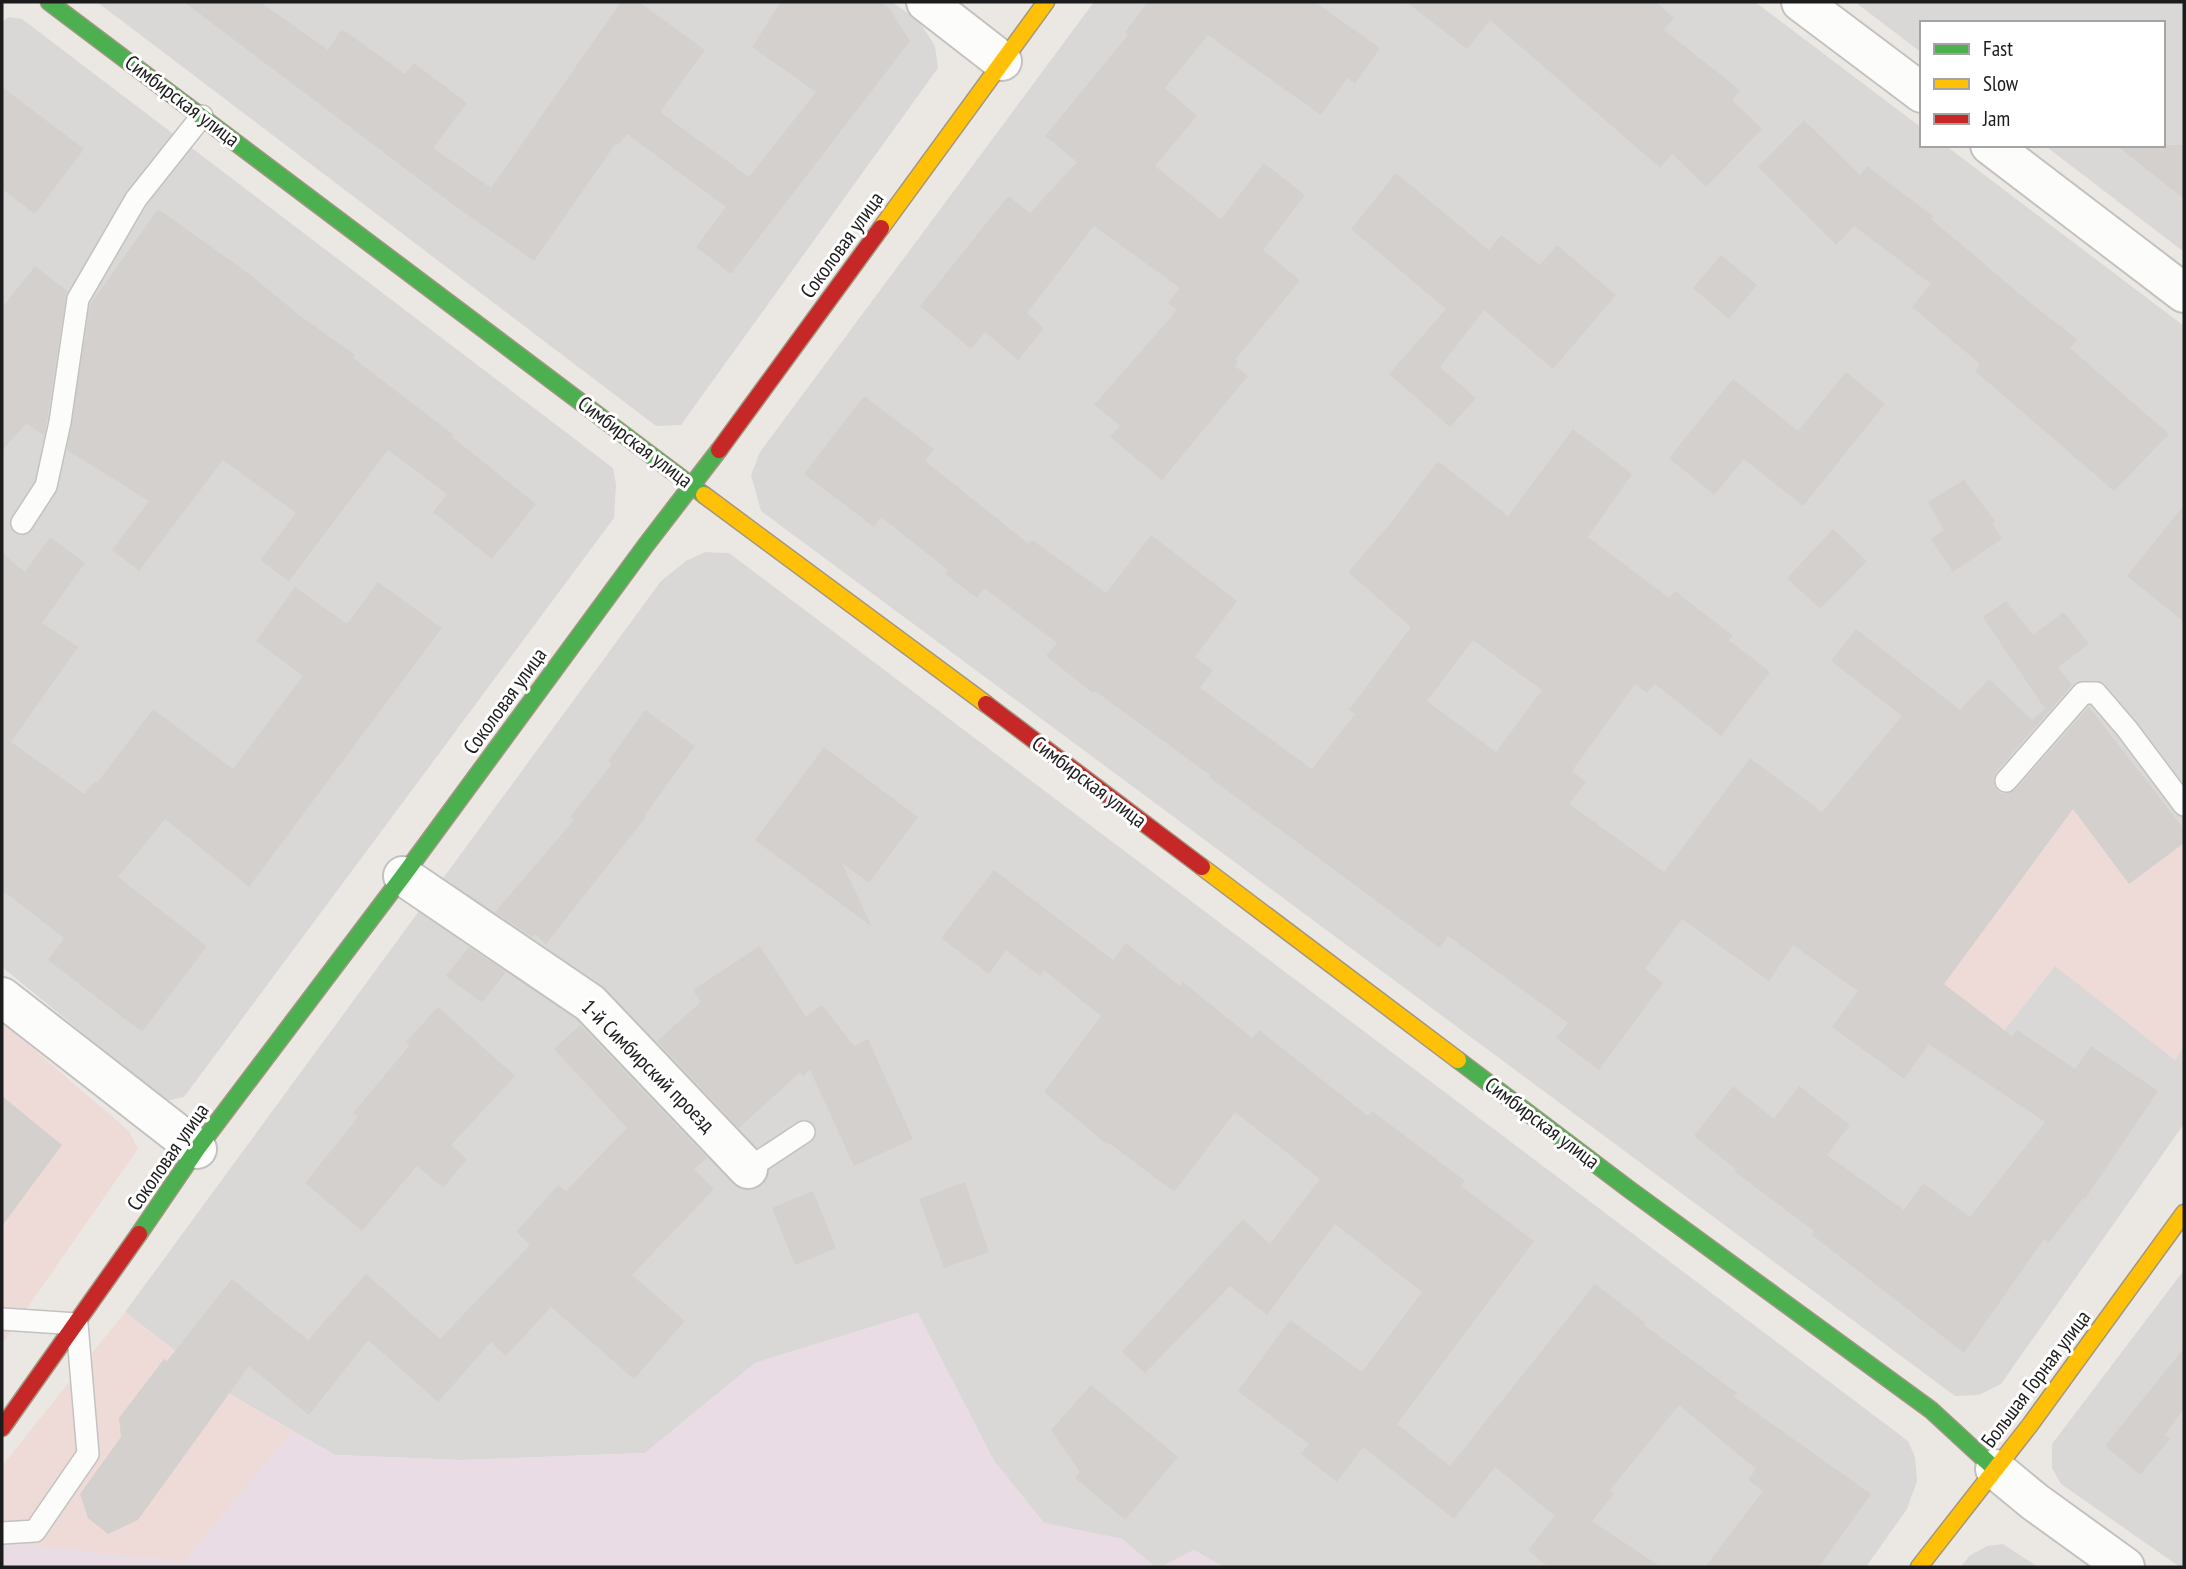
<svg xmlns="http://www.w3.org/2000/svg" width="2186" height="1569" viewBox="0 0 2186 1569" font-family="'PT Sans Narrow',sans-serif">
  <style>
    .residential { fill: #dad8d6 }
    .commercial { fill: #eedbd8 }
    .industrial { fill: #e9dce4 }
    .building { fill: #d3d0cd; fill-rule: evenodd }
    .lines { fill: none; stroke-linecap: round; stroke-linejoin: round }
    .lane-casing { stroke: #c3c2c0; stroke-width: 24 }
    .street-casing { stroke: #c3c2c0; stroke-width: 42 }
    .fast-casing { stroke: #a19681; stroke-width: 19 }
    .slow-casing { stroke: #a19681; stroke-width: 19 }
    .jam-casing { stroke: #a19681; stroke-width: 19 }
    .lane { stroke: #fcfcfb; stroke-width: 21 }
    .street { stroke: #fcfcfb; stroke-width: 38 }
    .fast { stroke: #4caf50; stroke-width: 16 }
    .slow { stroke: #ffc107; stroke-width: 16 }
    .jam { stroke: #c62828; stroke-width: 16 }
    .labels { text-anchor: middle; stroke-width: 6; stroke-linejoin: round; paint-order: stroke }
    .street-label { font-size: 21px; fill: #1c1c1c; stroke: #fff }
  </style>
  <rect width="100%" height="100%" fill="#ebe8e4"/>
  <path class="residential" d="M 97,2 L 892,2 L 919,21 L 935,46 L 938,68 L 681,425 L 656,426 Z
    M 1094,2 L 1755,2 L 1922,128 L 1922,145 L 1945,145 L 2184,326 L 2184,1124 L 2001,1384 L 1979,1395 L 1955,1396 L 761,511 L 751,475 L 760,452 Z
    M 1855,2 L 2184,2 L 2184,252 L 2044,145 L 2163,145 L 2163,23 L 1922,23 L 1922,53 Z
    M 8,17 L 22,19 L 613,468 L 616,485 L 614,518 L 184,1097 L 166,1101 L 2,967 L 2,23 Z
    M 705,552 L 729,553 L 1908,1441 L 1915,1457 L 1917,1481 L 1907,1509 L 1866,1567 L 1223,1567 L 1194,1550 L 1161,1567 L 1155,1567 L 1122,1539 L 1044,1523 L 994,1461 L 917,1313 L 755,1363 L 645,1453 L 461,1460 L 335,1455 L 233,1396 L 125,1312 L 661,581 L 686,561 Z
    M 2184,1270 L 2184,1567 L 2180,1567 L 2061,1484 L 2052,1468 L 2052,1444 Z
    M 2003,1544 L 2038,1567 L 1961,1567 L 1969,1556 L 1987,1546 Z"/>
  <path class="commercial" d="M 2094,714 L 2184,829 L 2184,1047 L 2175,1060 L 2055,966 L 1996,1041 L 1859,989 L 2037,765 Z
    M 2,1022 L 129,1131 L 138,1149 L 2,1344 Z
    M 125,1312 L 233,1396 L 293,1431 L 183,1562 L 23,1545 L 2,1532 L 2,1466 Z"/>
  <path class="industrial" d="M 918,1313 L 994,1461 L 1044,1523 L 1122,1539 L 1155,1567 L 2,1567 L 2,1532 L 23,1545 L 183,1562 L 293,1431 L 335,1455 L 461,1460 L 645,1453 L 755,1363 Z
    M 1194,1550 L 1223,1567 L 1161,1567 Z"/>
  <path class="building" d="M 184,2 L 260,2 L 328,50 L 342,29 L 405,74 L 414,63 L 467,103 L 433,148 L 491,188 L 621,2 L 639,2 L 705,50 L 660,112 L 749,177 L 816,92 L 752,47 L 781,2 L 880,2 L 889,8 L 910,41 L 731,274 L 696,247 L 726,207 L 627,134 L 618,145 L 616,143 L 534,261 L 455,206 Z
    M 1148,2 L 1315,2 L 1380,48 L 1355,84 L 1347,78 L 1321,115 L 1208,35 L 1165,88 L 1197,116 L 1155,166 L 1221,219 L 1264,163 L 1305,195 L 1263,250 L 1300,280 L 1236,359 L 1238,361 L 1235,366 L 1248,376 L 1162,480 L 1110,437 L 1120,426 L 1094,405 L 1177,310 L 1168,303 L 1180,288 L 1094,226 L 1027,313 L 1044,328 L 1018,360 L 985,332 L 971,349 L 920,306 L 1008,196 L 1030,213 L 1077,162 L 1045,136 L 1128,35 L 1125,32 Z
    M 1406,2 L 1656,2 L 1674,18 L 1664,30 L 1740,90 L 1732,100 L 1762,129 L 1706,187 L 1672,154 L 1660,168 L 1490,20 L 1467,49 Z
    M 2,87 L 84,149 L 35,214 L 2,189 Z
    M 1804,120 L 1860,175 L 1867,166 L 1897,189 L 1933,216 L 1931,219 L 2028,301 L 2077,339 L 2070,348 L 2169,434 L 2114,491 L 1975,371 L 1980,364 L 1912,307 L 1931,284 L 1854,226 L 1836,245 L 1758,167 Z
    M 2116,145 L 2184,145 L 2184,199 Z
    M 1396,173 L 1489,250 L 1501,235 L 1540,265 L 1557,245 L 1616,295 L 1553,369 L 1484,310 L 1440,367 L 1476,398 L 1450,427 L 1389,374 L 1446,309 L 1351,229 Z
    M 158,209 L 248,273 L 299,315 L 355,355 L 353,358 L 454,435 L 452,437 L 536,504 L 492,559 L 433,512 L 447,494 L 388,450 L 289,581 L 260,560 L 296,513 L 223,460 L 139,571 L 112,550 L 149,501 L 67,450 L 90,305 Z
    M 1721,255 L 1757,285 L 1729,319 L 1693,288 Z
    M 35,266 L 67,291 L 47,420 L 44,435 L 26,424 L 2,450 L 2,308 Z
    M 1846,372 L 1885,404 L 1803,506 L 1744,459 L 1714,495 L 1669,458 L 1733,379 L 1798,431 Z
    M 864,396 L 934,449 L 925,461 L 1029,544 L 1032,540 L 1106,593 L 1151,535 L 1237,601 L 1195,657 L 1213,670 L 1200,688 L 1312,769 L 1355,714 L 1349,710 L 1411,627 L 1348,572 L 1390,524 L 1438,461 L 1508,516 L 1573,429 L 1632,474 L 1588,537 L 1669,598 L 1675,591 L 1733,636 L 1729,640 L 1770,672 L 1721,736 L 1655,684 L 1647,693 L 1635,684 L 1572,771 L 1586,782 L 1569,804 L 1664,872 L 1750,758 L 1822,812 L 1902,716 L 1831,661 L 1856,629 L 1960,710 L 1989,679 L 2032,720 L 2045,709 L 1983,617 L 2006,601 L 2033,635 L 2064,612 L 2089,644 L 2058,667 L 2072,685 L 1996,772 L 1993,779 L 1994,786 L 1998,791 L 2004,794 L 2015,790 L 2089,707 L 2184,829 L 2184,843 L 2129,884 L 2073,809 L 1944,984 L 2012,1036 L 2017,1030 L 2075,1069 L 2091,1046 L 2158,1091 L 2085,1199 L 2084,1197 L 2049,1243 L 2044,1239 L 1964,1353 L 1812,1235 L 1814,1231 L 1734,1171 L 1736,1169 L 1694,1136 L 1733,1086 L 1774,1119 L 1799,1086 L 1850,1125 L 1827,1155 L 1904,1210 L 1923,1183 L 1970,1217 L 2045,1122 L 1929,1044 L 1904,1079 L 1832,1027 L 1858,991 L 1793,945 L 1769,981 L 1682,919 L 1645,969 L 1663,983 L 1599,1070 L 1556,1038 L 1568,1023 L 1448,936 L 1440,948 L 1209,777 L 1210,775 L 1095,691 L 1093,693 L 1046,656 L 1057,643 L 984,588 L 977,598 L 945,574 L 948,570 L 881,517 L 874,527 L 804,474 ZM 1473,640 L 1542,690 L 1496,752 L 1427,701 Z
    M 1964,480 L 1996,522 L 1992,523 L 2002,539 L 1953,572 L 1931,539 L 1944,530 L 1928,502 Z
    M 2184,505 L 2184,622 L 2127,576 Z
    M 1833,529 L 1867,561 L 1820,609 L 1787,578 Z
    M 50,537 L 85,563 L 42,623 L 78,647 L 11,742 L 84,794 L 95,781 L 97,783 L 153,709 L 233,769 L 303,676 L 256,641 L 295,587 L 347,624 L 378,582 L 442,628 L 249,887 L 165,819 L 118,877 L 207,946 L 142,1032 L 48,960 L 64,938 L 2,890 L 2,553 L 25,572 Z
    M 645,710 L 695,746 L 645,815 L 645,818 L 546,944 L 535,934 L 532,937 L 495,912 L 574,820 L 570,817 L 612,764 L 608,761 Z
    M 824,747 L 918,817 L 869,883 L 842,863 L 872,927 L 755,840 Z
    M 994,870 L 1113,960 L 1126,943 L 1180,986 L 1183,982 L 1252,1038 L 1259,1030 L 1368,1116 L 1372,1111 L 1465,1181 L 1461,1186 L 1534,1241 L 1397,1424 L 1450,1466 L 1595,1284 L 1646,1323 L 1644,1325 L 1737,1393 L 1734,1397 L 1871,1494 L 1819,1567 L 1705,1567 L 1763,1491 L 1748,1480 L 1756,1469 L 1679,1405 L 1610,1490 L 1614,1494 L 1592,1521 L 1661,1567 L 1548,1567 L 1528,1550 L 1555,1516 L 1495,1467 L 1454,1519 L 1363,1447 L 1337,1482 L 1301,1454 L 1309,1444 L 1238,1391 L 1290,1320 L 1362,1372 L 1422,1292 L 1335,1224 L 1267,1315 L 1230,1286 L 1145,1373 L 1122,1352 L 1243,1219 L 1270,1244 L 1320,1179 L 1235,1112 L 1174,1192 L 1109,1143 L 1108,1145 L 1044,1092 L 1101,1016 L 1044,970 L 1040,976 L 1006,950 L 989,974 L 941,938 Z
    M 760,946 L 806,1017 L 822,1005 L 854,1046 L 868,1039 L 913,1139 L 854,1166 L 810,1070 L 803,1076 L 800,1072 L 739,1128 L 657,1041 L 701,1002 L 693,990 Z
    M 469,947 L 506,972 L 482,1003 L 446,976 Z
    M 438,1007 L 515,1076 L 451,1145 L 467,1159 L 443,1188 L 417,1166 L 362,1231 L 305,1183 L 358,1117 L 353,1113 L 410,1045 L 406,1042 Z
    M 580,1025 L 707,1158 L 694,1169 L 714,1189 L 632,1275 L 685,1321 L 634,1379 L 551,1307 L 506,1356 L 491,1342 L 438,1402 L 368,1340 L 309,1415 L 249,1366 L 138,1520 L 108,1534 L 88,1518 L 80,1494 L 121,1437 L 119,1418 L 164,1359 L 167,1361 L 232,1279 L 308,1340 L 366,1274 L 440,1339 L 530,1245 L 516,1232 L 558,1185 L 566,1191 L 627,1128 L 554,1049 Z
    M 2,1096 L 62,1145 L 2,1226 Z
    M 965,1182 L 989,1252 L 944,1268 L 919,1199 Z
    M 813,1191 L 836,1248 L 795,1265 L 772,1208 Z
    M 2184,1348 L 2184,1408 L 2165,1435 L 2170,1439 L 2140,1475 L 2105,1446 Z
    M 1091,1385 L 1178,1457 L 1125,1520 L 1075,1478 L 1080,1472 L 1051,1430 Z"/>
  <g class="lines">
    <defs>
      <path id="lane" d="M 22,523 L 46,486 L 60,422 L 78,299 L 136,199 L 202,116
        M 2006,781 L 2083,693 L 2096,693 L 2127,729 L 2184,805
        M 748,1169 L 804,1132
        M 2,1319 L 77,1324 L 88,1454 L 35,1531 L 2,1533"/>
      <path id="street" d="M 926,2 L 1002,61
        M 1801,2 L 1922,93
        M 1990,145 L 2184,293
        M 403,876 L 590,1003 L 748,1169
        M 2,997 L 197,1149
        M 1995,1469 L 2035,1502 L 2125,1567"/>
      <path id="fast" d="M 49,2 L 704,495
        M 1458,1060 L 1630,1190 L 1931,1410 L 1995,1469
        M 139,1234 L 197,1149 L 403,876 L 646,545 L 719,450"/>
      <path id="slow" d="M 881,228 L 1046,2
        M 704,495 L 986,704
        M 1202,867 L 1458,1060
        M 1919,1567 L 2030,1425 L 2184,1213"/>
      <path id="jam" d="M 719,450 L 881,228
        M 986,704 L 1202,867
        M 2,1428 L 139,1234"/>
    </defs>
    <use href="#lane" class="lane-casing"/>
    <use href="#street" class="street-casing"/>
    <use href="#fast" class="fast-casing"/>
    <use href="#slow" class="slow-casing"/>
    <use href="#jam" class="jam-casing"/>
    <use href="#lane" class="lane"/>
    <use href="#street" class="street"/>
    <use href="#fast" class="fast"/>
    <use href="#slow" class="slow"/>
    <use href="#jam" class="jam"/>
  </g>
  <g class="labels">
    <g class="street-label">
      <text transform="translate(182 101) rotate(37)" y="7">Симбирская улица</text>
      <text transform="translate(842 245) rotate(-54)" y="7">Соколовая улица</text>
      <text transform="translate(635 442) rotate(37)" y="7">Симбирская улица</text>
      <text transform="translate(505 701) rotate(-54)" y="7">Соколовая улица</text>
      <text transform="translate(1089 782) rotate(37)" y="7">Симбирская улица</text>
      <text transform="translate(648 1066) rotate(45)" y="7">1-й Симбирский проезд</text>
      <text transform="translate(1542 1123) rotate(37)" y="7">Симбирская улица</text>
      <text transform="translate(168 1157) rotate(-55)" y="7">Соколовая улица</text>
      <text transform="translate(2036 1379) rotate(-53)" y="7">Большая Горная улица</text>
    </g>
  </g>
  <rect width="2186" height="1569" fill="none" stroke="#1c1c1c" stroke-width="7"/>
  <rect x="1920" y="21" width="245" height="126" fill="#ffffff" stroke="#a4a4a4" stroke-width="2"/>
  <rect x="1934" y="44" width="35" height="10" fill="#4caf50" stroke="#a4a4a4" stroke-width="2"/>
  <text x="1983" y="56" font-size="21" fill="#1c1c1c">Fast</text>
  <rect x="1934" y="79" width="35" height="10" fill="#ffc107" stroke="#a4a4a4" stroke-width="2"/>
  <text x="1983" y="91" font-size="21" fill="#1c1c1c">Slow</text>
  <rect x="1934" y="114" width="35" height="10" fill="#c62828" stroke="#a4a4a4" stroke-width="2"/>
  <text x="1983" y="126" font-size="21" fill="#1c1c1c">Jam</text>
</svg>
